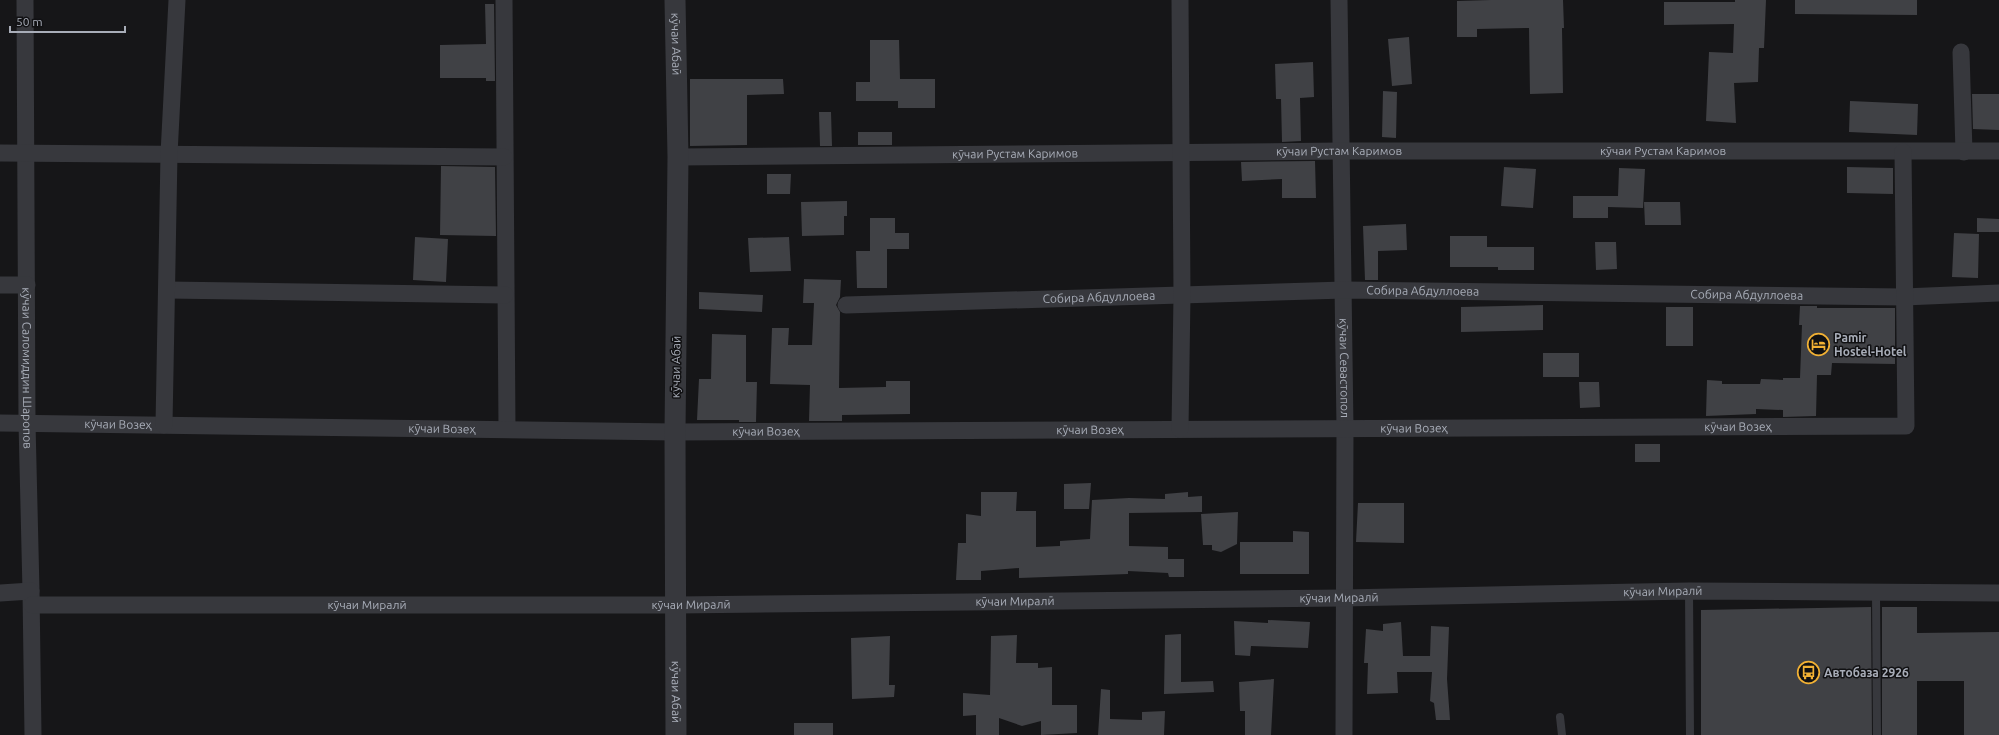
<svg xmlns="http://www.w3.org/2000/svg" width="1999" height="735" viewBox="0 0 1999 735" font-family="Ubuntu,sans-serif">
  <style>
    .building { fill: #404145 }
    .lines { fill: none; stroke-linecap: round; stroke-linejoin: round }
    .service { stroke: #37383d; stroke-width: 8 }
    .minor { stroke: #37383d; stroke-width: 17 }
    .tertiary { stroke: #37383d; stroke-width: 21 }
    .labels { text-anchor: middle; stroke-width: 3; stroke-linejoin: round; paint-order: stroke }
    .street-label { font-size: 12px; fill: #a8adb8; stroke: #111113 }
    .poi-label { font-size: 12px; font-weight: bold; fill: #a8adb8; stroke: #111113; text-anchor: start }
  </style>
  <rect width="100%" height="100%" fill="#161618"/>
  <path class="building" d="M 1491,0 L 1563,0 L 1564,28 L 1562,28 L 1563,93 L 1530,94 L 1529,28 L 1477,29 L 1477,37 L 1457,37 L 1457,1 Z
    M 1735,0 L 1766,0 L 1764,48 L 1759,48 L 1758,82 L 1734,83 L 1736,123 L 1706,121 L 1709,52 L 1733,53 L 1734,24 L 1664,25 L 1664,2 L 1735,2 Z
    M 1795,0 L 1917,0 L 1917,15 L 1795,14 Z
    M 485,4 L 494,4 L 495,81 L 486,81 L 486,78 L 440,78 L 440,45 L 486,44 Z
    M 1409,37 L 1412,84 L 1392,86 L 1388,39 Z
    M 870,40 L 899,40 L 900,79 L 935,79 L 935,108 L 898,108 L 898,101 L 856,101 L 856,82 L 870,82 Z
    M 1313,62 L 1314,97 L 1300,98 L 1301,141 L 1282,142 L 1281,99 L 1276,99 L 1275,64 Z
    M 690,79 L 783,79 L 784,94 L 747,95 L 747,145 L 690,146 Z
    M 1383,91 L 1397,92 L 1396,138 L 1382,137 Z
    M 1972,94 L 1999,94 L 1999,130 L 1973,129 Z
    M 1850,101 L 1918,104 L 1917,135 L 1849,132 Z
    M 819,112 L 831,112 L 832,146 L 820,146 Z
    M 858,132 L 892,132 L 892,145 L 858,145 Z
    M 1315,161 L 1316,198 L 1282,198 L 1282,179 L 1242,181 L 1241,162 Z
    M 441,166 L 495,167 L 496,236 L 440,235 Z
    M 1504,167 L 1536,169 L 1533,208 L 1501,206 Z
    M 1847,167 L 1893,168 L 1893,194 L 1847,193 Z
    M 1619,168 L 1645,169 L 1643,208 L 1608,207 L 1608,218 L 1573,218 L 1573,196 L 1618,196 Z
    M 767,174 L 791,174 L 790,194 L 767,194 Z
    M 847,201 L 847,216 L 844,216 L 844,235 L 802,236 L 801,202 Z
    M 1644,202 L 1680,202 L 1681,225 L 1645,225 Z
    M 870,218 L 895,218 L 895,233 L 909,233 L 909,249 L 887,249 L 887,288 L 857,288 L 856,251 L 870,251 Z
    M 1977,218 L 1999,219 L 1999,232 L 1977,232 Z
    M 1406,224 L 1407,250 L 1378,251 L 1378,280 L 1365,280 L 1363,226 Z
    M 1954,233 L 1979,234 L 1978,278 L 1952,277 Z
    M 1450,236 L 1487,236 L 1487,247 L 1534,247 L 1534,270 L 1498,270 L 1498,267 L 1450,267 Z
    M 415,237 L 448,239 L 446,282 L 413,280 Z
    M 789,237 L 791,271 L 750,272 L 748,238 Z
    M 1595,242 L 1616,242 L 1617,269 L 1596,270 Z
    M 804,279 L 841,280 L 840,297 L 836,305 L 840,312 L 839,388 L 886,387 L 886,381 L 910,381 L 910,414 L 842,415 L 842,421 L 809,421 L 810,385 L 770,384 L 772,328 L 789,328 L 788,345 L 812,345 L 814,303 L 803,303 Z
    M 699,292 L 763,295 L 762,312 L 699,309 Z
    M 1543,305 L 1543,330 L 1461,332 L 1461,307 Z
    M 1800,306 L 1817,306 L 1817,308 L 1895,308 L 1895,364 L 1832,363 L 1831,375 L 1817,375 L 1816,416 L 1783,417 L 1783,410 L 1756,409 L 1756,414 L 1706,416 L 1707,380 L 1722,381 L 1722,384 L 1760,384 L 1761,379 L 1783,380 L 1783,378 L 1800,378 L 1802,325 L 1799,325 Z
    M 1666,307 L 1693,307 L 1693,346 L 1666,346 Z
    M 712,334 L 746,335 L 746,382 L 757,382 L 756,422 L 739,422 L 739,420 L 697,420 L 699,379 L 711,379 Z
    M 1543,353 L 1579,353 L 1579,377 L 1543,377 Z
    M 1579,382 L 1599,382 L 1600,407 L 1580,408 Z
    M 1635,444 L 1660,444 L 1660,462 L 1635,462 Z
    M 1091,483 L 1089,509 L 1064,509 L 1064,484 Z
    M 981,492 L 1017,492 L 1016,511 L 1036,511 L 1036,547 L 1060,546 L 1060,541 L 1090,539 L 1092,500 L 1129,498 L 1165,499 L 1165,494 L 1188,492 L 1188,497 L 1202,496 L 1202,512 L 1129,513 L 1129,546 L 1168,547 L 1168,559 L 1184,559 L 1184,577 L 1169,577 L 1168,573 L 1128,571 L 1128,574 L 1019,578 L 1019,568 L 981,571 L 981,580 L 956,580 L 958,543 L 966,543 L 966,514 L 981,516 Z
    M 1358,503 L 1404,503 L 1404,543 L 1356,542 Z
    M 1238,512 L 1237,544 L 1221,552 L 1212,550 L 1212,545 L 1203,545 L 1201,514 Z
    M 1293,531 L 1309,532 L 1309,574 L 1240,574 L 1240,542 L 1293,542 Z
    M 1871,607 L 1872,735 L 1701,735 L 1701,610 Z
    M 1882,607 L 1917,607 L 1917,633 L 1999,632 L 1999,735 L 1964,735 L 1964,681 L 1917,681 L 1917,735 L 1882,735 Z
    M 1268,620 L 1310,622 L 1308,648 L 1251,646 L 1250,656 L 1235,655 L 1234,621 L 1268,623 Z
    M 1401,622 L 1403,656 L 1430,656 L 1431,626 L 1449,627 L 1447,679 L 1450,720 L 1436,720 L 1434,703 L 1430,701 L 1432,672 L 1397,672 L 1398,693 L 1367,694 L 1368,663 L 1364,663 L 1366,629 L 1383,631 L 1383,624 Z
    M 1181,634 L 1181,682 L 1213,681 L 1214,692 L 1164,694 L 1165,635 Z
    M 1017,635 L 1016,663 L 1038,663 L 1038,668 L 1052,667 L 1052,705 L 1077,705 L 1077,733 L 1041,735 L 1041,721 L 1022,726 L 999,718 L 999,735 L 976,735 L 976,715 L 963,716 L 963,693 L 990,695 L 991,636 Z
    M 890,636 L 889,685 L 895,685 L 894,697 L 852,699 L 851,638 Z
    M 1274,679 L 1271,735 L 1245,735 L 1245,711 L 1240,711 L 1239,682 Z
    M 1101,689 L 1110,690 L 1110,719 L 1142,720 L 1142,712 L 1165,711 L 1164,735 L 1098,735 Z
    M 794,723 L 833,723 L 833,735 L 794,735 Z"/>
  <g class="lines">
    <path class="service" d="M 1689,591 L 1690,735
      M 1876,593 L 1877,735
      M 1560,717 L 1562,735"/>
    <g class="minor">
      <path id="s1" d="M 25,0 L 27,423 L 31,591 L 33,735"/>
      <path d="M 504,0 L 507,429"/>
      <path id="s2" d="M 1339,0 L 1345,428 L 1344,735"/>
      <path d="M 1961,52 L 1964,152"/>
      <path d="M 0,153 L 504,157"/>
      <path id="s3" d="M 678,157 L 1342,151 L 1999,151"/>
      <path d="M 0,285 L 27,285"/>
      <path d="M 167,290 L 505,295"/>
      <path id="s4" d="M 846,305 L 1344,290 L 1904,297 L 1999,293"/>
      <path id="s5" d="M 0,423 L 675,432 L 1906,426 L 1903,152"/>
      <path d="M 164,425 L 169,154 L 177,0"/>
      <path d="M 1180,429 L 1182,295 L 1180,0"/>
      <path d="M 0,593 L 31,591"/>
      <path id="s6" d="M 32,605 L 677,605 L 1343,598 L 1689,591 L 1999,593"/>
    </g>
    <path class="tertiary" id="s7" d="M 675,0 L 678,157 L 675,432 L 676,735"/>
  </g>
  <defs>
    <symbol id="hotel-ring" viewBox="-11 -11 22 22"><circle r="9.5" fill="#111113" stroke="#f2b134" stroke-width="1.5"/><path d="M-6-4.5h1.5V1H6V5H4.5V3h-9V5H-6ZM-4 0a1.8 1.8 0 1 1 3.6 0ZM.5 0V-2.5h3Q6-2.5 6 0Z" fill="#f2b134"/></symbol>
    <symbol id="bus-ring" viewBox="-11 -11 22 22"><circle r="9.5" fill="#111113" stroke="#f2b134" stroke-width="1.5"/><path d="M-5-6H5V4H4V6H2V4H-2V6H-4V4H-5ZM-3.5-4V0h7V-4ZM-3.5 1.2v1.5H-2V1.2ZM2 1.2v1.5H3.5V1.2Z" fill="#f2b134"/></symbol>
  </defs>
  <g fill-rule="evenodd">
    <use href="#hotel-ring" x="1806" y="332" width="25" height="25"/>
    <use href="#bus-ring" x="1796" y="660" width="25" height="25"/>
  </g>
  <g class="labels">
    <g class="street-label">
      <text dy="4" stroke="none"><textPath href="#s7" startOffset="44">кӯчаи Абаӣ</textPath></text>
      <text dy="4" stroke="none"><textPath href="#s3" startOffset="661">кӯчаи Рустам Каримов</textPath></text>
      <text dy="4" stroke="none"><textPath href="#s3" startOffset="985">кӯчаи Рустам Каримов</textPath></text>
      <text dy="4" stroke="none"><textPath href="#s3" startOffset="337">кӯчаи Рустам Каримов</textPath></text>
      <text dy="4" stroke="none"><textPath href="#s4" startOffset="577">Собира Абдуллоева</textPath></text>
      <text dy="4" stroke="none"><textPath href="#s4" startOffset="901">Собира Абдуллоева</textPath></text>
      <text dy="4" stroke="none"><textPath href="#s4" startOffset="253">Собира Абдуллоева</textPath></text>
      <text transform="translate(676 367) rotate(-89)" y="4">кӯчаи Абаӣ</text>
      <text dy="4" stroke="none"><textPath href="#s2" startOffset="368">кӯчаи Севастопол</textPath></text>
      <text dy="4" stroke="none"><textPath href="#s1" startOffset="368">кӯчаи Саломиддин Шаропов</textPath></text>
      <text dy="4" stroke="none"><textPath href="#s5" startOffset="118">кӯчаи Возеҳ</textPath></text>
      <text dy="4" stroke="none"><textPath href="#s5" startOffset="1738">кӯчаи Возеҳ</textPath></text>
      <text dy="4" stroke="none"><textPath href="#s5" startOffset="1414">кӯчаи Возеҳ</textPath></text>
      <text dy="4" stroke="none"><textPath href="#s5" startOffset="442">кӯчаи Возеҳ</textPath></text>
      <text dy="4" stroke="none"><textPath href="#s5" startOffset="1090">кӯчаи Возеҳ</textPath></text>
      <text dy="4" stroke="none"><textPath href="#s5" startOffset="766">кӯчаи Возеҳ</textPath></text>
      <text dy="4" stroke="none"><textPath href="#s6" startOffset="1631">кӯчаи Миралӣ</textPath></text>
      <text dy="4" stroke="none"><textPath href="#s6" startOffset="1307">кӯчаи Миралӣ</textPath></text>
      <text dy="4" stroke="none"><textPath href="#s6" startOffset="983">кӯчаи Миралӣ</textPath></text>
      <text dy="4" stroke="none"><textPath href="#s6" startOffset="335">кӯчаи Миралӣ</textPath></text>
      <text dy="4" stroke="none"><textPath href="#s6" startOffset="659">кӯчаи Миралӣ</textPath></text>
      <text dy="4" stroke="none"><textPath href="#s7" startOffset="692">кӯчаи Абаӣ</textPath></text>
    </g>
    <g class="poi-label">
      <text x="1834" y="342">Pamir<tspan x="1834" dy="14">Hostel-Hotel</tspan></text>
      <text x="1824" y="677">Автобаза 2926</text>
    </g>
  </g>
  <path d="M10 26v6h115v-6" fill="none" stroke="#a8adb8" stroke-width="2"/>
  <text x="16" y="26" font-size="12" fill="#a8adb8" stroke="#111113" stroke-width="3" paint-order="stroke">50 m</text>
</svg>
